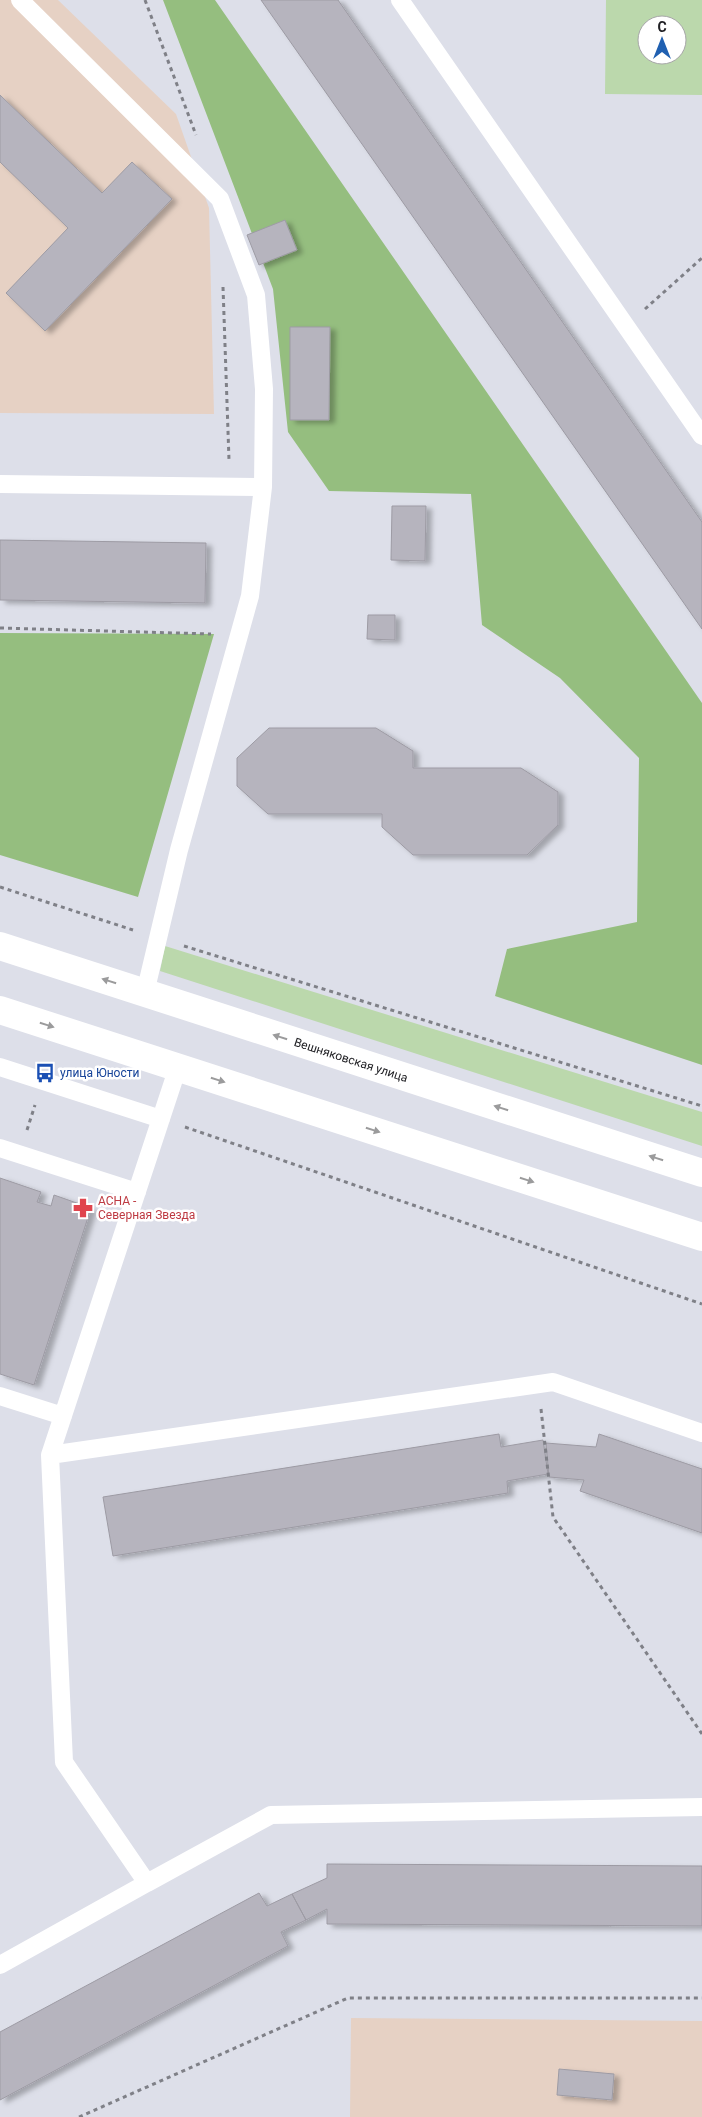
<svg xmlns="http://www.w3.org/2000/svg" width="702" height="2117" viewBox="0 0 702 2117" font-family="Roboto,sans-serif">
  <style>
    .education { fill: #e6d1c4 }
    .green { fill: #bbd8ac; fill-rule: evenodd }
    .forest { fill: #95be7f }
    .building { fill: #b6b4be; stroke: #9d9ba4; filter: url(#shadow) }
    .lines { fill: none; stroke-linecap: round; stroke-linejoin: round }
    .path { stroke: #7f8087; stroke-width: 3; stroke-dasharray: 4 4; stroke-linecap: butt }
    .lane { stroke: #fff; stroke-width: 18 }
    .secondary { stroke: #fff; stroke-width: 28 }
    .oneway { fill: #9b9b9c }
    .labels { text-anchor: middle; stroke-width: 5; stroke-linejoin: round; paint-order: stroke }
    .street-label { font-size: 12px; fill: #202024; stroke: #fff }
    .transit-label { font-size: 12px; fill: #164399; stroke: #fff; text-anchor: start }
    .health-label { font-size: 12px; fill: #be3a42; stroke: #fff; text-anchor: start }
  </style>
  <defs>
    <filter id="shadow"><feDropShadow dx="5.5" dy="3" stdDeviation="2.5" flood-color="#0004"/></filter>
  </defs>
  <rect width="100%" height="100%" fill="#dddfe9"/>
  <path class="education" d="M 0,0 L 58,0 L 176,114 L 209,208 L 214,414 L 0,413 Z
    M 351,2018 L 702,2021 L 702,2117 L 350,2117 Z"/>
  <path class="green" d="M 606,0 L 702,0 L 702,95 L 605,94 ZM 647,25 L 677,25 L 677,55 L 647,55 Z
    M 165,946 L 702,1112 L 702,1146 L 160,971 Z"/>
  <path class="forest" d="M 163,0 L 215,0 L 702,703 L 702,1065 L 495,996 L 507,949 L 637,922 L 639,758 L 560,678 L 482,625 L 471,494 L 329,491 L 288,432 L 273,289 Z
    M 0,633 L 214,634 L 138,897 L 0,855 Z"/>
  <path class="building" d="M 261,0 L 338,0 L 702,522 L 702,629 Z
    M 0,95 L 102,193 L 132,162 L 172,199 L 45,331 L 6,293 L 68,228 L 0,162 Z
    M 285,220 L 297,250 L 259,265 L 247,235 Z
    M 290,327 L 330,327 L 329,420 L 290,420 Z
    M 392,506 L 426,506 L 425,561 L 391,560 Z
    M 0,540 L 206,543 L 205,603 L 0,600 Z
    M 368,615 L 395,615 L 395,640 L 367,639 Z
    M 269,728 L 376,728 L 413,751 L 413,768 L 521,768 L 558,792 L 558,825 L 527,855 L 413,855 L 382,827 L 382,814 L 268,814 L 237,786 L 237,758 Z
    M 0,1178 L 41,1192 L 37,1202 L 51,1206 L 54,1195 L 91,1208 L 34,1385 L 0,1374 Z
    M 499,1434 L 501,1447 L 543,1440 L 548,1474 L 507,1481 L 508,1493 L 113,1556 L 103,1497 Z
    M 599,1434 L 702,1469 L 702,1533 L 580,1491 L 584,1480 L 549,1477 L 546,1443 L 596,1447 Z
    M 327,1864 L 702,1866 L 702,1926 L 327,1924 L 327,1909 L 306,1920 L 292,1894 L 327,1878 Z
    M 259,1893 L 267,1906 L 292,1894 L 306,1920 L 281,1932 L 288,1946 L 0,2100 L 0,2032 Z
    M 559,2069 L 614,2074 L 612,2100 L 557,2095 Z"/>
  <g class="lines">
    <path class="path" d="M 145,0 L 196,135
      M 223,287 L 229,460
      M 645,309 L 702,258
      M 0,628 L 211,634
      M 0,887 L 133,930
      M 184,946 L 702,1106
      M 185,1127 L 702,1304
      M 27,1130 L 35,1105
      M 541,1409 L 553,1517 L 702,1734
      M 79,2117 L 348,1998 L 702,1998"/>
    <path class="lane" d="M 20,0 L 220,199 L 256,295 L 264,389 L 263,487 L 250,596 L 179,850 L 145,993
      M 400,0 L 702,436
      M 0,484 L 263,487
      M 0,1067 L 161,1119
      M 0,1148 L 137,1192
      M 0,1396 L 63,1416
      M 50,1455 L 553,1382 L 702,1433
      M 147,1883 L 271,1815 L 702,1807
      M 0,1965 L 147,1883 L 64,1762 L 50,1455 L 178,1067"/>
    <path class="secondary" d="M 0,946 L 702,1173
      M 0,1010 L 702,1237"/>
  </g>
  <defs><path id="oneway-solid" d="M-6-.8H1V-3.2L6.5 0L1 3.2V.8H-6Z" transform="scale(1.25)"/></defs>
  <g class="oneway">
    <use href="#oneway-solid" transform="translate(109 981) rotate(-162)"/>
    <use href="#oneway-solid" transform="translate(47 1025) rotate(17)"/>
    <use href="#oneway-solid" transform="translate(280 1037) rotate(-162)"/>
    <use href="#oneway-solid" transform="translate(218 1080) rotate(18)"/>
    <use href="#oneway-solid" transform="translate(501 1108) rotate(-162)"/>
    <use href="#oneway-solid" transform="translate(373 1130) rotate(18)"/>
    <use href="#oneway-solid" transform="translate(656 1158) rotate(-162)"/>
    <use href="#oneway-solid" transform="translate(527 1180) rotate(18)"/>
  </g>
  <defs>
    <symbol id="bus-bare" viewBox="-9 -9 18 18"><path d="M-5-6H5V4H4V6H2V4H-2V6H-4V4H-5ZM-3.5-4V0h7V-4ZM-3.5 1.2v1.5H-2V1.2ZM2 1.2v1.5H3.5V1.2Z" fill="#1a4fb4" stroke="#fff" stroke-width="2.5" paint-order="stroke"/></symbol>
    <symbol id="pharmacy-bare" viewBox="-9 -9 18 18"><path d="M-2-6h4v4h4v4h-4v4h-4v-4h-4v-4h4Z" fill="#e0444e" stroke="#fff" stroke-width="2.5" paint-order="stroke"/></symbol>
  </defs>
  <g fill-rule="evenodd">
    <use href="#bus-bare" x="31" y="1059" width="28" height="28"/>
    <use href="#pharmacy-bare" x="69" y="1194" width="28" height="28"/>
  </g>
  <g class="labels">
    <g class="street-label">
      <text transform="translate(351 1060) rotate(18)" y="4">Вешняковская улица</text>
    </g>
    <g class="transit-label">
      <text x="60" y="1077">улица Юности</text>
    </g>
    <g class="health-label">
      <text x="98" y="1205">АСНА -<tspan x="98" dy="14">Северная Звезда</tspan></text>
    </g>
  </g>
  <g transform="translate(662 40)"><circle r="24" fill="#ffffff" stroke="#a6a6a7"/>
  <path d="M0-4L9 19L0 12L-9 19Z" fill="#2060b1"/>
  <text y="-8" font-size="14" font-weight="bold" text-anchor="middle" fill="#202024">С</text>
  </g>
</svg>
